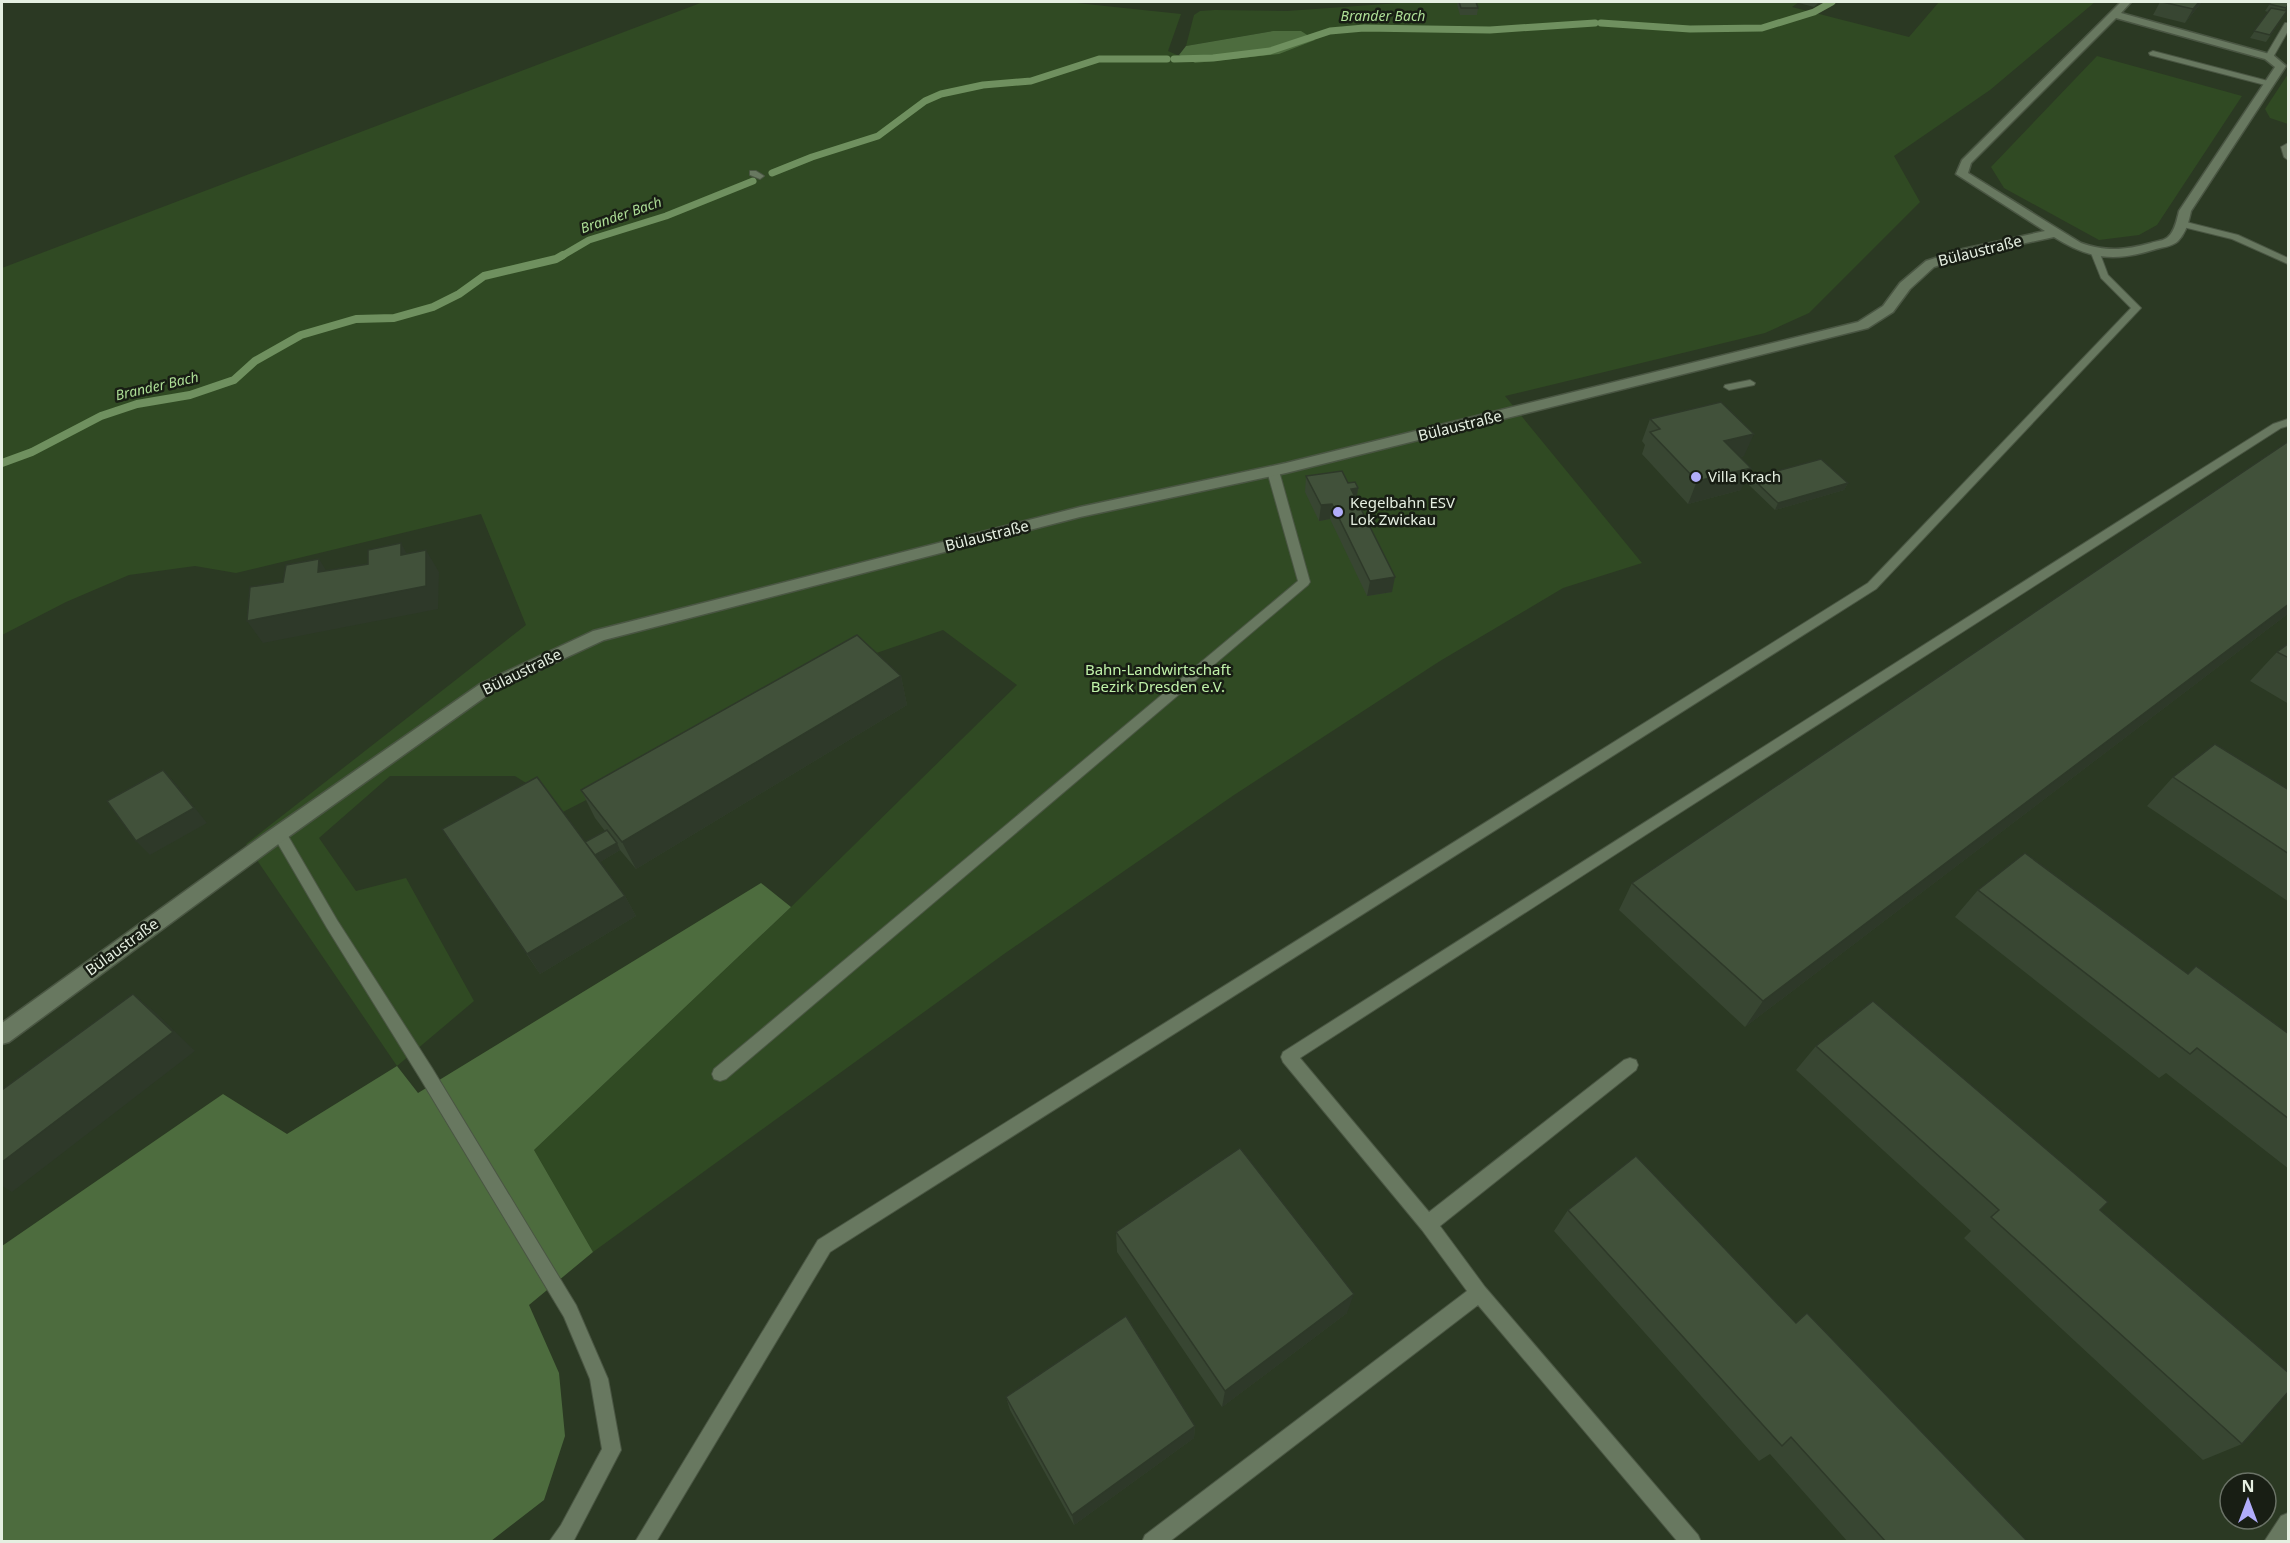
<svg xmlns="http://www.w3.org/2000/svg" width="2290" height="1543" viewBox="0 0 2290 1543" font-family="'Noto Sans',sans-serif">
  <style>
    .green { fill: #304a23 }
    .forest { fill: #4d6c3e }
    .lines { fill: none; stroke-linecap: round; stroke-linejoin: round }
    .stream-far1 { stroke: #6f905f; stroke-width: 7 }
    .stream { stroke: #6f905f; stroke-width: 8 }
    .lane-casing { stroke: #4a5643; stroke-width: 2 }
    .street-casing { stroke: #4a5643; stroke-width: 3 }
    .lane { fill: #687860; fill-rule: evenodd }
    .street { fill: #687860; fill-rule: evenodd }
    .wall { fill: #384632 }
    .shaded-wall { fill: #2e3929 }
    .building { fill: #41513a; stroke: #2e3929; stroke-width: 1.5 }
    .poi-dot { fill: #b1adfa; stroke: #181e14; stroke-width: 2 }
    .labels { text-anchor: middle; stroke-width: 5; stroke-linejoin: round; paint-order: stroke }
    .far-water-label { font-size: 14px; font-style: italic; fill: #adde96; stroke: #181e14 }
    .street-label { font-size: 15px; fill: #e5efe1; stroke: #181e14 }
    .poi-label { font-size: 15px; fill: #e5efe1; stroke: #181e14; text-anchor: start }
    .park-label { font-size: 15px; fill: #c0f2a9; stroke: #181e14 }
  </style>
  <rect width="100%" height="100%" fill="#2b3923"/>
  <path class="green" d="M 703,2 L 1067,2 L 1181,14 L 1168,51 L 1195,63 L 1273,31 L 1186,46 L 1194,15 L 1200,11 L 1215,10 L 1287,11 L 1413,2 L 1799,2 L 1792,7 L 1909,37 L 1939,2 L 2095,2 L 1990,90 L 1894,156 L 1920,202 L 1809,313 L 1765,333 L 1505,396 L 1642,563 L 1563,588 L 1440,661 L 1234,795 L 1004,954 L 593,1252 L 534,1150 L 791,907 L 1017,685 L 943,630 L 862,658 L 559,814 L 550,798 L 515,776 L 390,776 L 319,838 L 356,891 L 406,878 L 474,1001 L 397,1066 L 246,844 L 526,625 L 481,514 L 236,573 L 195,566 L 129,575 L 66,602 L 2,635 L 2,268 Z
    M 2097,56 L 2242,96 L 2157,225 L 2139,235 L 2099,240 L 2004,188 L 1991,167 Z
    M 2288,74 L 2288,124 L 2270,118 L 2265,109 Z"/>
  <path class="forest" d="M 1273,31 L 1301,31 L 1315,40 L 1279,54 L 1195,63 L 1179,55 L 1186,46 Z
    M 761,883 L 791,907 L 534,1150 L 593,1252 L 529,1305 L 559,1373 L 565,1436 L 544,1500 L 491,1541 L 2,1541 L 2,1246 L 223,1094 L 287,1134 L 397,1066 L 418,1093 Z"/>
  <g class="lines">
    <path class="stream-far1" d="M 1601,23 L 1690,29 L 1762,28 L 1814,12 L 1832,2
      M 1174,59 L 1213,58 L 1270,51 L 1330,31 L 1364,28 L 1490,30 L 1595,23
      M 772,173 L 812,157 L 878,136 L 925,101 L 941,94 L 983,85 L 1031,81 L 1099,59 L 1167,59
      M 560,257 L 589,240 L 666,216 L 753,181"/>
    <path class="stream" d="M 2,463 L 32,452 L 101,416 L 137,404 L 190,395 L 234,380 L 255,361 L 301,335 L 356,319 L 394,318 L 433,307 L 459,294 L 484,276 L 556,259 L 563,255"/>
    <defs>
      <path id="lane" d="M 2285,23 L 2288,23 L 2288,31 L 2272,59 L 2266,59 L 2265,57 Z
        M 2153,51 L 2272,82 L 2273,84 L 2269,86 L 2150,55 L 2149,53 Z
        M 2288,143 L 2288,160 L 2284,157 L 2281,147 Z
        M 750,171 L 756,171 L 764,176 L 760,179 L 750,175 Z
        M 2182,221 L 2238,235 L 2288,258 L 2288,264 L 2232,239 L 2179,226 L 2179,222 Z
        M 2093,251 L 2099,251 L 2108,275 L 2141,308 L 1876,589 L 830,1252 L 656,1542 L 635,1542 L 818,1240 L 1868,583 L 2131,308 L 2101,278 L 2091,253 Z
        M 1750,380 L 1755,383 L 1754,385 L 1729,390 L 1724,387 L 1725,385 Z
        M 2288,419 L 2288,426 L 2281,428 L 1664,823 L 1300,1058 L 1429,1212 L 1624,1060 L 1630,1058 L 1636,1060 L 1638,1065 L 1636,1070 L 1440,1226 L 1485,1287 L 1698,1535 L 1701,1542 L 1678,1542 L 1478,1305 L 1169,1542 L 1142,1542 L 1145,1535 L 1467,1291 L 1422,1230 L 1283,1062 L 1281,1057 L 1283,1052 L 2149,502 L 2273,424 Z
        M 1273,467 L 1279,471 L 1310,582 L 1308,585 L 726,1079 L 720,1081 L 714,1079 L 712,1074 L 714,1069 L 1298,581 L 1267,471 Z
        M 279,827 L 284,829 L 337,920 L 432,1068 L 576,1305 L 608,1379 L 621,1450 L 573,1542 L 549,1542 L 561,1525 L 602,1449 L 590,1379 L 564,1317 L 420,1078 L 327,928 L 274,837 L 272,833 L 274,829 Z
        M 2288,1513 L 2288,1539 L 2286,1542 L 2264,1542 L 2281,1516 Z"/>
      <path id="street" d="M 2121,2 L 2131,2 L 2121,13 L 2273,55 L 2286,66 L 2191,211 C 2189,221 2186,233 2178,241 C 2173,246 2164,247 2156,249 C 2116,262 2090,260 2054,237 L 1970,255 L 1934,267 L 1910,289 L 1893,312 L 1868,328 L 1286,473 L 1080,517 L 604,640 L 492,692 L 277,845 L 9,1042 L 2,1044 L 2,1023 L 263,835 L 480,684 L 593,631 L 1080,507 L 1286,463 L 1858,322 L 1883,306 L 1900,283 L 1926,261 L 1963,249 L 2045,231 L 1956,174 L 1962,160 ZM 2116,18 L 2265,59 L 2275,67 L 2179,211 C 2177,219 2175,231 2168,237 C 2164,241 2156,241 2151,243 C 2126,250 2106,252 2081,243 L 1968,173 L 1971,163 Z"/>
    </defs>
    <use href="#lane" class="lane-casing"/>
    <use href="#street" class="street-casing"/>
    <use href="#lane" class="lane"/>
    <use href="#street" class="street"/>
  </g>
  <path class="wall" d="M 1458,2 L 1476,2 L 1478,8 L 1477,15 L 1460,15 L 1457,5 Z
    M 1799,2 L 1819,2 L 1814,7 L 1799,3 Z
    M 2160,2 L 2202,2 L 2185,23 L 2153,15 Z
    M 2271,2 L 2289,4 L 2284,11 L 2287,11 L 2266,42 L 2250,38 L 2268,12 L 2265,11 Z
    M 1650,419 L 1744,456 L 1740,457 L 1741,490 L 1688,504 L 1642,454 L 1645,445 L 1642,441 Z
    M 2289,441 L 2289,613 L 1745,1027 L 1619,910 L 1632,883 Z
    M 1306,476 L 1348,483 L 1358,488 L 1356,500 L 1392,592 L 1367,596 L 1330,519 L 1319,521 L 1305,492 Z
    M 1752,478 L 1848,483 L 1844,490 L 1775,510 L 1749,485 Z
    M 2289,643 L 2289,704 L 2250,681 L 2277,652 Z
    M 901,676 L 907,705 L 636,869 L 620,850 L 600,862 L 625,896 L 636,916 L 540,974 L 442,829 L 585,842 L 605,831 L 595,818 L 581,790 Z
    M 2173,777 L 2289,790 L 2289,902 L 2147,806 Z
    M 1978,890 L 2188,974 L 2289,1034 L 2289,1169 L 2166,1073 L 2159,1078 L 1955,917 Z
    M 1816,1046 L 2100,1210 L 2242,1444 L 2203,1460 L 1964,1238 L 1971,1231 L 1796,1070 Z
    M 1568,1210 L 1795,1323 L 1807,1313 L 2028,1542 L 1848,1542 L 1770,1454 L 1759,1461 L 1554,1231 Z
    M 1116,1232 L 1347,1313 L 1222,1407 L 1117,1252 Z
    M 1006,1397 L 1195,1426 L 1194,1438 L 1074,1525 L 1010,1410 Z"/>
  <path class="shaded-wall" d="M 2199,2 L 2202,2 L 2185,23 L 2193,9 Z
    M 1754,434 L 1744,456 L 1715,464 L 1724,441 Z
    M 1751,468 L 1741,490 L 1688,504 L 1697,481 Z
    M 1848,483 L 1844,490 L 1775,510 L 1778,503 Z
    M 1358,488 L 1356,503 L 1351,489 Z
    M 1332,504 L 1330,519 L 1319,521 L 1321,505 Z
    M 401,543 L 413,565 L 401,555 Z
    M 426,550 L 439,572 L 438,609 L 263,643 L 247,621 Z
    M 319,559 L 333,581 L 318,572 Z
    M 1395,577 L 1392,592 L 1367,596 L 1370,581 Z
    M 2289,604 L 2289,613 L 1745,1027 L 1763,1001 Z
    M 901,676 L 907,705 L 636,869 L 622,842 Z
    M 163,770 L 176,784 L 207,823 L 150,855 L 136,841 Z
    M 617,843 L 620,850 L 597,864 L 593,857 Z
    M 625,896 L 636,916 L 540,974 L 527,954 Z
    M 133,994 L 156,1013 L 195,1051 L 12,1192 L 2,1186 L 2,1162 Z
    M 1354,1294 L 1347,1313 L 1222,1407 L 1225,1391 Z
    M 1195,1426 L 1194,1438 L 1074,1525 L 1072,1515 Z"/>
  <path class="building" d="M 1459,2 L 1476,2 L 1478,8 L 1461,8 Z
    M 2162,2 L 2199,2 L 2193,9 Z
    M 2271,2 L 2289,2 L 2289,4 L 2286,8 L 2269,4 Z
    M 2271,8 L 2287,11 L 2270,35 L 2254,31 Z
    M 1721,402 L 1754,434 L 1724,441 L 1751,468 L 1697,481 L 1650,432 L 1660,429 L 1650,419 Z
    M 2289,441 L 2289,604 L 1763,1001 L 1632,883 Z
    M 1821,459 L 1848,483 L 1778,503 L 1752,478 Z
    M 1342,471 L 1348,483 L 1355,482 L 1358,488 L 1351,489 L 1395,577 L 1370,581 L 1332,504 L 1321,505 L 1306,476 Z
    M 401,543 L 401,555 L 426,550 L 426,586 L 247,621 L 250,587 L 283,582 L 286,565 L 319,559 L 318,572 L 368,564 L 368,550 Z
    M 857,635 L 901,676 L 622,842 L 581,790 Z
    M 2289,643 L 2289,658 L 2277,652 Z
    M 2215,744 L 2289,790 L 2289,854 L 2173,777 Z
    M 163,770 L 194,808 L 136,841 L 107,801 Z
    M 537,777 L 625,896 L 527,954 L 442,829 Z
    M 607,830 L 617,843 L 595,855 L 585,842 Z
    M 2025,853 L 2188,974 L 2196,966 L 2289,1034 L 2289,1119 L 2197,1048 L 2190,1054 L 1978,890 Z
    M 133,994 L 173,1032 L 2,1162 L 2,1090 Z
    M 1873,1001 L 2108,1202 L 2100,1210 L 2289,1373 L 2289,1391 L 2242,1444 L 1991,1217 L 1999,1210 L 1816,1046 Z
    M 1240,1148 L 1354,1294 L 1225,1391 L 1116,1232 Z
    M 1636,1156 L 1796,1323 L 1807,1313 L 2028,1542 L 1886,1542 L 1791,1437 L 1782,1446 L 1568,1210 Z
    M 1126,1316 L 1195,1426 L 1072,1515 L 1006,1397 Z"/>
  <g class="poi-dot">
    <circle cx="1696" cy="477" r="6"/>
    <circle cx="1338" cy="512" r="6"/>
  </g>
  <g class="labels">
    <g class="far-water-label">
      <text x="1383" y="21">Brander Bach</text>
      <text transform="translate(621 215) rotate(-19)" y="5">Brander Bach</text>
      <text transform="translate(157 386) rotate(-13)" y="5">Brander Bach</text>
    </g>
    <g class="street-label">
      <text transform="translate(1980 251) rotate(-14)" y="5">Bülaustraße</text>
      <text transform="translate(1460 426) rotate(-14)" y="5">Bülaustraße</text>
      <text transform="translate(987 536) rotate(-14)" y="5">Bülaustraße</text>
      <text transform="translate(522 672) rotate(-26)" y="5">Bülaustraße</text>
      <text transform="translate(122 947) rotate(-36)" y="5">Bülaustraße</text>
    </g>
    <g class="poi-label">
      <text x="1708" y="482">Villa Krach</text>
      <text x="1350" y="508">Kegelbahn ESV<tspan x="1350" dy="17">Lok Zwickau</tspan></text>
    </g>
    <g class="park-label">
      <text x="1158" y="675">Bahn-Landwirtschaft<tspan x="1158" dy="17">Bezirk Dresden e.V.</tspan></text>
    </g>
  </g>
  <rect width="2290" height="1543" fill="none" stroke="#e5efe1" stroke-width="6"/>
  <g transform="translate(2248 1501)"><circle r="28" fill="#181e14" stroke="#6a7266" stroke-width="1.5"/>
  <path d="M0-4.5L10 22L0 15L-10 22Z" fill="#b1adfa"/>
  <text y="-9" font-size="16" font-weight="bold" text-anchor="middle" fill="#e5efe1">N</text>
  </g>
</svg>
